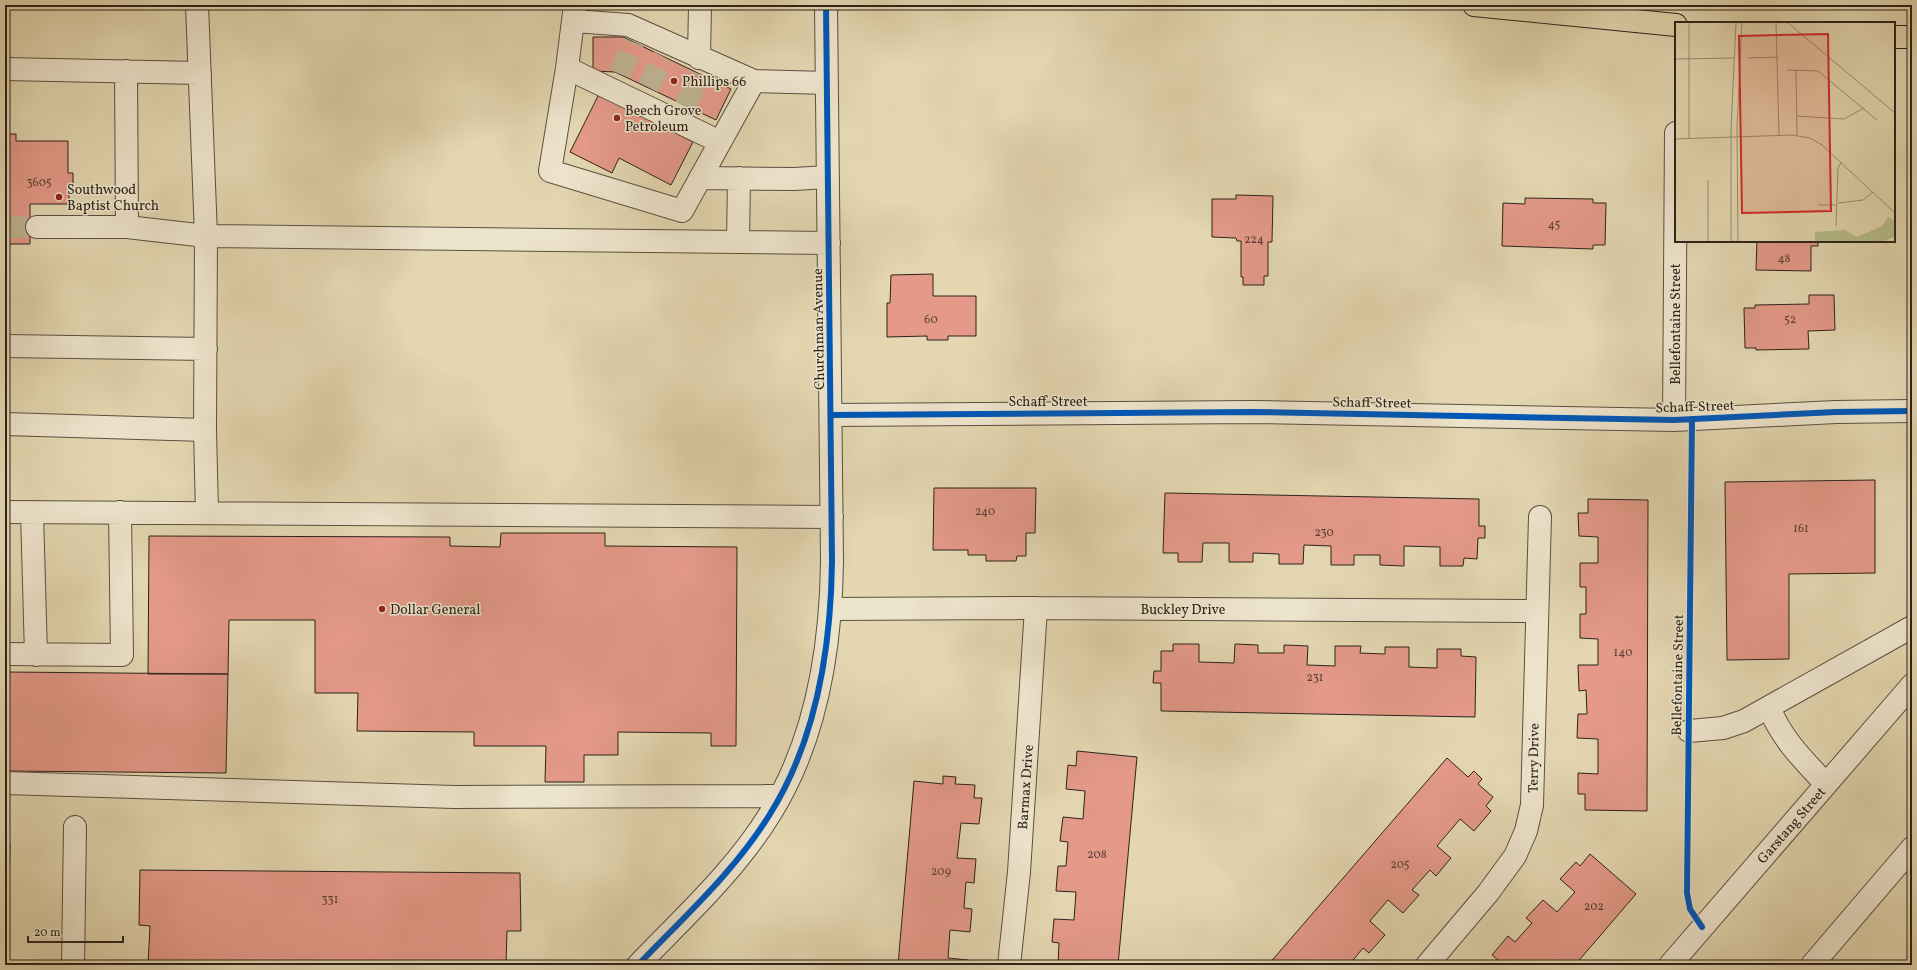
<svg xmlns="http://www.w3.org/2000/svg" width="1917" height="970" viewBox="0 0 1917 970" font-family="Vollkorn,serif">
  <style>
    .building { fill: #e49989; stroke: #2b231a }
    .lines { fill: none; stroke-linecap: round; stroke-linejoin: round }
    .minor-tunnel { stroke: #beb292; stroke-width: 22; stroke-dasharray: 22 11; stroke-linecap: butt }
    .minor-casing { stroke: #595040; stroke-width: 24 }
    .major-casing { stroke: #2b231a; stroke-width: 24 }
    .minor { stroke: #ede4cc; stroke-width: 22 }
    .major { stroke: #e3d6b0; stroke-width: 22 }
    .cycleway-casing { stroke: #ede4cc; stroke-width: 8 }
    .cycleway { stroke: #0057b8; stroke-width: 6 }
    .poi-dot { fill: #8f2418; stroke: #ede4cc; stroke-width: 1.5 }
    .labels { text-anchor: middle; stroke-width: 3; stroke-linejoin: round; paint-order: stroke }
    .number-label { font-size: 12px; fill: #594036 }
    .poi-label { font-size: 14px; fill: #2b231a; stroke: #ede4cc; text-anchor: start }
    .street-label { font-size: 14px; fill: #2b231a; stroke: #ede4cc }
    .inset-road { fill: none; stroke: #998e74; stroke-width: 1 }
    .view { fill: #d62828; fill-opacity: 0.15; stroke: #d62828; stroke-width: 2 }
    .inset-edge { fill: none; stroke: #2b231a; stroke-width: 2 }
  </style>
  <rect width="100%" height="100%" fill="#e3d6b0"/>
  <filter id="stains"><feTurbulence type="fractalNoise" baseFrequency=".005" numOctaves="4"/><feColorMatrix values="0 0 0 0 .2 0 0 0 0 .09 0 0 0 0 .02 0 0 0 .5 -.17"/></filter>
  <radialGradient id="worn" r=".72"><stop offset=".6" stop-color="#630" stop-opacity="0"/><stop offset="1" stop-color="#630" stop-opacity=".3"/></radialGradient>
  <path class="building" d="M 593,37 L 623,37 L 731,89 L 716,120 L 615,72 L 593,71 Z
    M 599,94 L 693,142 L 671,185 L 619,158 L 612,173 L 570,152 Z
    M 5,134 L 16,134 L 16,141 L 68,141 L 68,173 L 73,173 L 73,190 L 69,190 L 69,204 L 30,204 L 30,244 L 5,244 Z
    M 1909,190 L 1912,190 L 1912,250 L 1909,250 Z
    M 1236,195 L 1273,196 L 1272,242 L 1268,242 L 1268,276 L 1264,276 L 1264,285 L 1243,285 L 1243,277 L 1241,277 L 1241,241 L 1237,241 L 1236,238 L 1212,237 L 1212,199 L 1236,199 Z
    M 1525,198 L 1593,199 L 1593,203 L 1606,203 L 1605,245 L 1593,245 L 1593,249 L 1502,246 L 1503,203 L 1525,204 Z
    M 1757,241 L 1818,241 L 1818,246 L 1811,246 L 1811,271 L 1756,270 Z
    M 933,274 L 933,296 L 976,296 L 976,336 L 948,336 L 948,340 L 927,340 L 927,336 L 887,337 L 887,303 L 890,303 L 891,275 Z
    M 1809,295 L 1834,295 L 1835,330 L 1808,331 L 1809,349 L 1756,350 L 1756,348 L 1745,348 L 1744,308 L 1755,308 L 1755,305 L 1809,304 Z
    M 1910,448 L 1912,448 L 1912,486 L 1911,486 Z
    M 1875,480 L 1875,573 L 1789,574 L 1789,659 L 1727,660 L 1725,482 Z
    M 934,488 L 1036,488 L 1035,533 L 1026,533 L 1026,556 L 1017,556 L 1016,561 L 986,561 L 986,555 L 968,555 L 968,550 L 933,550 Z
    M 1165,493 L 1479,499 L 1479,526 L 1485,526 L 1485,538 L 1478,538 L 1477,559 L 1464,558 L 1463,566 L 1440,566 L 1440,547 L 1404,546 L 1404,566 L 1380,565 L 1380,555 L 1354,555 L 1354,565 L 1331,565 L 1331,546 L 1304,545 L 1303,564 L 1279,564 L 1279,554 L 1253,553 L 1253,562 L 1229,562 L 1229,543 L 1203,543 L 1202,562 L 1178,562 L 1178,553 L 1163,553 Z
    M 1588,499 L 1648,500 L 1647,811 L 1585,810 L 1585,794 L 1578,794 L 1578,773 L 1598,774 L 1598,739 L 1577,738 L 1578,714 L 1587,714 L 1586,690 L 1579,691 L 1578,665 L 1598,665 L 1598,639 L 1580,638 L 1580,614 L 1586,614 L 1586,587 L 1580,587 L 1580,563 L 1598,563 L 1598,537 L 1579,536 L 1578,513 L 1588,513 Z
    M 501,533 L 605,533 L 605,546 L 737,547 L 736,746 L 711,746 L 711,733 L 618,732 L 618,755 L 584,755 L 584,782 L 545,782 L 546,746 L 474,746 L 474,732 L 357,731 L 358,693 L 315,693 L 315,620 L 229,620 L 228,674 L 148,674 L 149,536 L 450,537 L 450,546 L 500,547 Z
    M 1173,644 L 1199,644 L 1199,662 L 1234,663 L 1235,644 L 1258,645 L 1258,653 L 1284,653 L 1284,645 L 1308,646 L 1307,665 L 1335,666 L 1335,646 L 1361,646 L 1360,653 L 1385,654 L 1385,647 L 1409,647 L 1409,667 L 1437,668 L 1437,649 L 1461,649 L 1461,656 L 1476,657 L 1475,717 L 1161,711 L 1161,683 L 1153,683 L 1154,671 L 1161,671 L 1161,651 L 1173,651 Z
    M 5,672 L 228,674 L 226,773 L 5,771 Z
    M 1077,751 L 1137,757 L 1118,965 L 1058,965 L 1059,943 L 1052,942 L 1054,919 L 1074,920 L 1076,892 L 1056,891 L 1058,866 L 1066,866 L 1068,842 L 1060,841 L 1063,817 L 1083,819 L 1085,791 L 1066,789 L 1068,765 L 1076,766 Z
    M 1447,758 L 1468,777 L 1474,771 L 1482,779 L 1478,784 L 1493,797 L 1486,806 L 1491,811 L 1474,831 L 1460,819 L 1437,846 L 1451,858 L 1436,876 L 1430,870 L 1412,890 L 1419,895 L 1403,913 L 1388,900 L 1370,921 L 1385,935 L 1369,953 L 1363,948 L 1349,965 L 1268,965 Z
    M 943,776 L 956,777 L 955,784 L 975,785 L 974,798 L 982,798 L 979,824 L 961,823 L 957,858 L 976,859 L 974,883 L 966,882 L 964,908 L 972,909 L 970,932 L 950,930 L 948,958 L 968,960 L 968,965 L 898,965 L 914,781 L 943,784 Z
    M 5,843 L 10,843 L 8,939 L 5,939 Z
    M 1590,854 L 1636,894 L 1575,965 L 1504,965 L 1492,955 L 1508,936 L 1515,942 L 1532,923 L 1526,918 L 1543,900 L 1557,912 L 1575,892 L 1560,879 L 1576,862 L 1580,866 Z
    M 140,870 L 520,873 L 521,931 L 507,931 L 506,965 L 148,965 L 150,926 L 139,925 Z"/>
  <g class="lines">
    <path class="minor-tunnel" d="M 620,74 L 633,42
      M 648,87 L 664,57
      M 686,106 L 699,74
      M 5,227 L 37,227"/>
    <defs>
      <path id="minor" d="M 197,5 L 206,236 L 829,243
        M 574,21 L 628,25 L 754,81 L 682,211 L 550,171 L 567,68 L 575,5
        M 699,58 L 700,5
        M 567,68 L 720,142
        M 5,69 L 200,73
        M 754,81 L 827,83
        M 700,178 L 794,179 L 828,177
        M 37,227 L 127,227
        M 738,242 L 739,178
        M 5,346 L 206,349
        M 831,415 L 1253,412 L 1674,420 L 1836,412 L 1912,411
        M 1674,420 L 1676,133
        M 5,424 L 205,430 L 206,236 L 127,227 L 126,71
        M 205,430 L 207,513
        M 5,512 L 832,517
        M 32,512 L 36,655
        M 830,609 L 1036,608 L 1537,611
        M 5,654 L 122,655 L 120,512
        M 1769,707 C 1781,738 1803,760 1826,784
        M 1689,731 L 1723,728 L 1744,721 L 1912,627
        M 5,783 L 454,797 L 780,796
        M 73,965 L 75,827
        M 638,965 C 684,917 735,871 770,814 C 817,739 831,648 832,561 L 826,5
        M 1009,965 L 1019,872 L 1036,608
        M 1427,965 L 1488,893 L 1515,856 L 1526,831 L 1532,805 L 1540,517
        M 1670,965 L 1912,685
        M 1812,965 L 1912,848"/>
      <path id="major" d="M 1474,5 L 1676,25
        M 1894,37 L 1912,37"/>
    </defs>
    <use href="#minor" class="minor-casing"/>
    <use href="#major" class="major-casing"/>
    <use href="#minor" class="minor"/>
    <use href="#major" class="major"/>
    <defs>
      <path id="cycleway" d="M 831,415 L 1253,412 L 1674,420 L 1836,412 L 1912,411
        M 1692,419 L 1687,893 L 1690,909 L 1702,927
        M 638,965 C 684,917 735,871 770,814 C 817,739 831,648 832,561 L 826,5"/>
    </defs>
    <use href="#cycleway" class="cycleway-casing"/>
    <use href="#cycleway" class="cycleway"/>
  </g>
  <g class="poi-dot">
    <circle cx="674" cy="81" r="4"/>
    <circle cx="617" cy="118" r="4"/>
    <circle cx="59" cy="197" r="4"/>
    <circle cx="382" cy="609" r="4"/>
  </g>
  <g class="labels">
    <g class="number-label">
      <text x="39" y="186">3605</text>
      <text x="1554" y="228">45</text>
      <text x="1254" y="243">224</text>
      <text x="1784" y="262">48</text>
      <text x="931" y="323">60</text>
      <text x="1790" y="323">52</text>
      <text x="985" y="515">240</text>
      <text x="1801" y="532">161</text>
      <text x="1324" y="536">230</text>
      <text x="1623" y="656">140</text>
      <text x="1315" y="681">231</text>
      <text x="1097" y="858">208</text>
      <text x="1400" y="868">205</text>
      <text x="941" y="875">209</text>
      <text x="330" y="903">331</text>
      <text x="1594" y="910">202</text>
    </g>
    <g class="poi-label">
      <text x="682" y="86">Phillips 66</text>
      <text x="625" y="115">Beech Grove<tspan x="625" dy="16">Petroleum</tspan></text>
      <text x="67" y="194">Southwood<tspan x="67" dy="16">Baptist Church</tspan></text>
      <text x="390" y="614">Dollar General</text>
    </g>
    <g class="street-label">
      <text transform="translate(1675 324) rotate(-90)" y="5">Bellefontaine Street</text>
      <text transform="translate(818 329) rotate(-91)" y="5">Churchman Avenue</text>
      <text x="1048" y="406">Schaff Street</text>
      <text transform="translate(1372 402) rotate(1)" y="5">Schaff Street</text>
      <text transform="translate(1695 406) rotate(-2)" y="5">Schaff Street</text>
      <text x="1183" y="614">Buckley Drive</text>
      <text transform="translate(1677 675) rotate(-89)" y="5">Bellefontaine Street</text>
      <text transform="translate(1533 758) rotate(-89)" y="5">Terry Drive</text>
      <text transform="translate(1025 787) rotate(-86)" y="5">Barmax Drive</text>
      <text transform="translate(1791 825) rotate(-49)" y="5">Garstang Street</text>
    </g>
  </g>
  <g transform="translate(1675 22)">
    <rect width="220" height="220" fill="#e3d6b0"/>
    <path d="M 213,195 L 220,199 L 220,214 L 208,220 L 140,220 L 140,210 L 170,208 L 182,215 L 207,204 Z" fill="#b5bd8a"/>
    <path class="inset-road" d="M 14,0 L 14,116M 101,0 L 104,113M 112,0 L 220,91M 73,36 L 103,35M 0,37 L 60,36M 112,48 L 143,49 L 202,98M 121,48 L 122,113M 121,94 L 169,97 L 189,86M 0,117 L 117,113 L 135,116 L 147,123 L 220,191M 33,158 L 33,220M 163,181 L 188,178 L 198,170M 143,183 L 161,183M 161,204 L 163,146 L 166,141M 56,220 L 56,107 L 61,0M 63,220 L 62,106 L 67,0"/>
    <path class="view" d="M 153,12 L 156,189 L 67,191 L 64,14 Z"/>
    <rect width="220" height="220" class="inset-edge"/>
  </g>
  <rect width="1917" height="970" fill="none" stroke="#e3d6b0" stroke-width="20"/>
  <rect x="6" y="6" width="1905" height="958" fill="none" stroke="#2b231a" stroke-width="2"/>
  <rect x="10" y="10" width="1897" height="950" fill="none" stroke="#2b231a"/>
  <path d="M28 936v6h95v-6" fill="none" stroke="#2b231a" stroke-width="2"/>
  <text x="34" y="936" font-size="12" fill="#2b231a" stroke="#ede4cc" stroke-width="3" paint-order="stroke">20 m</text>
  <rect width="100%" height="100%" filter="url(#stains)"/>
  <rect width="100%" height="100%" fill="url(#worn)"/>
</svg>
